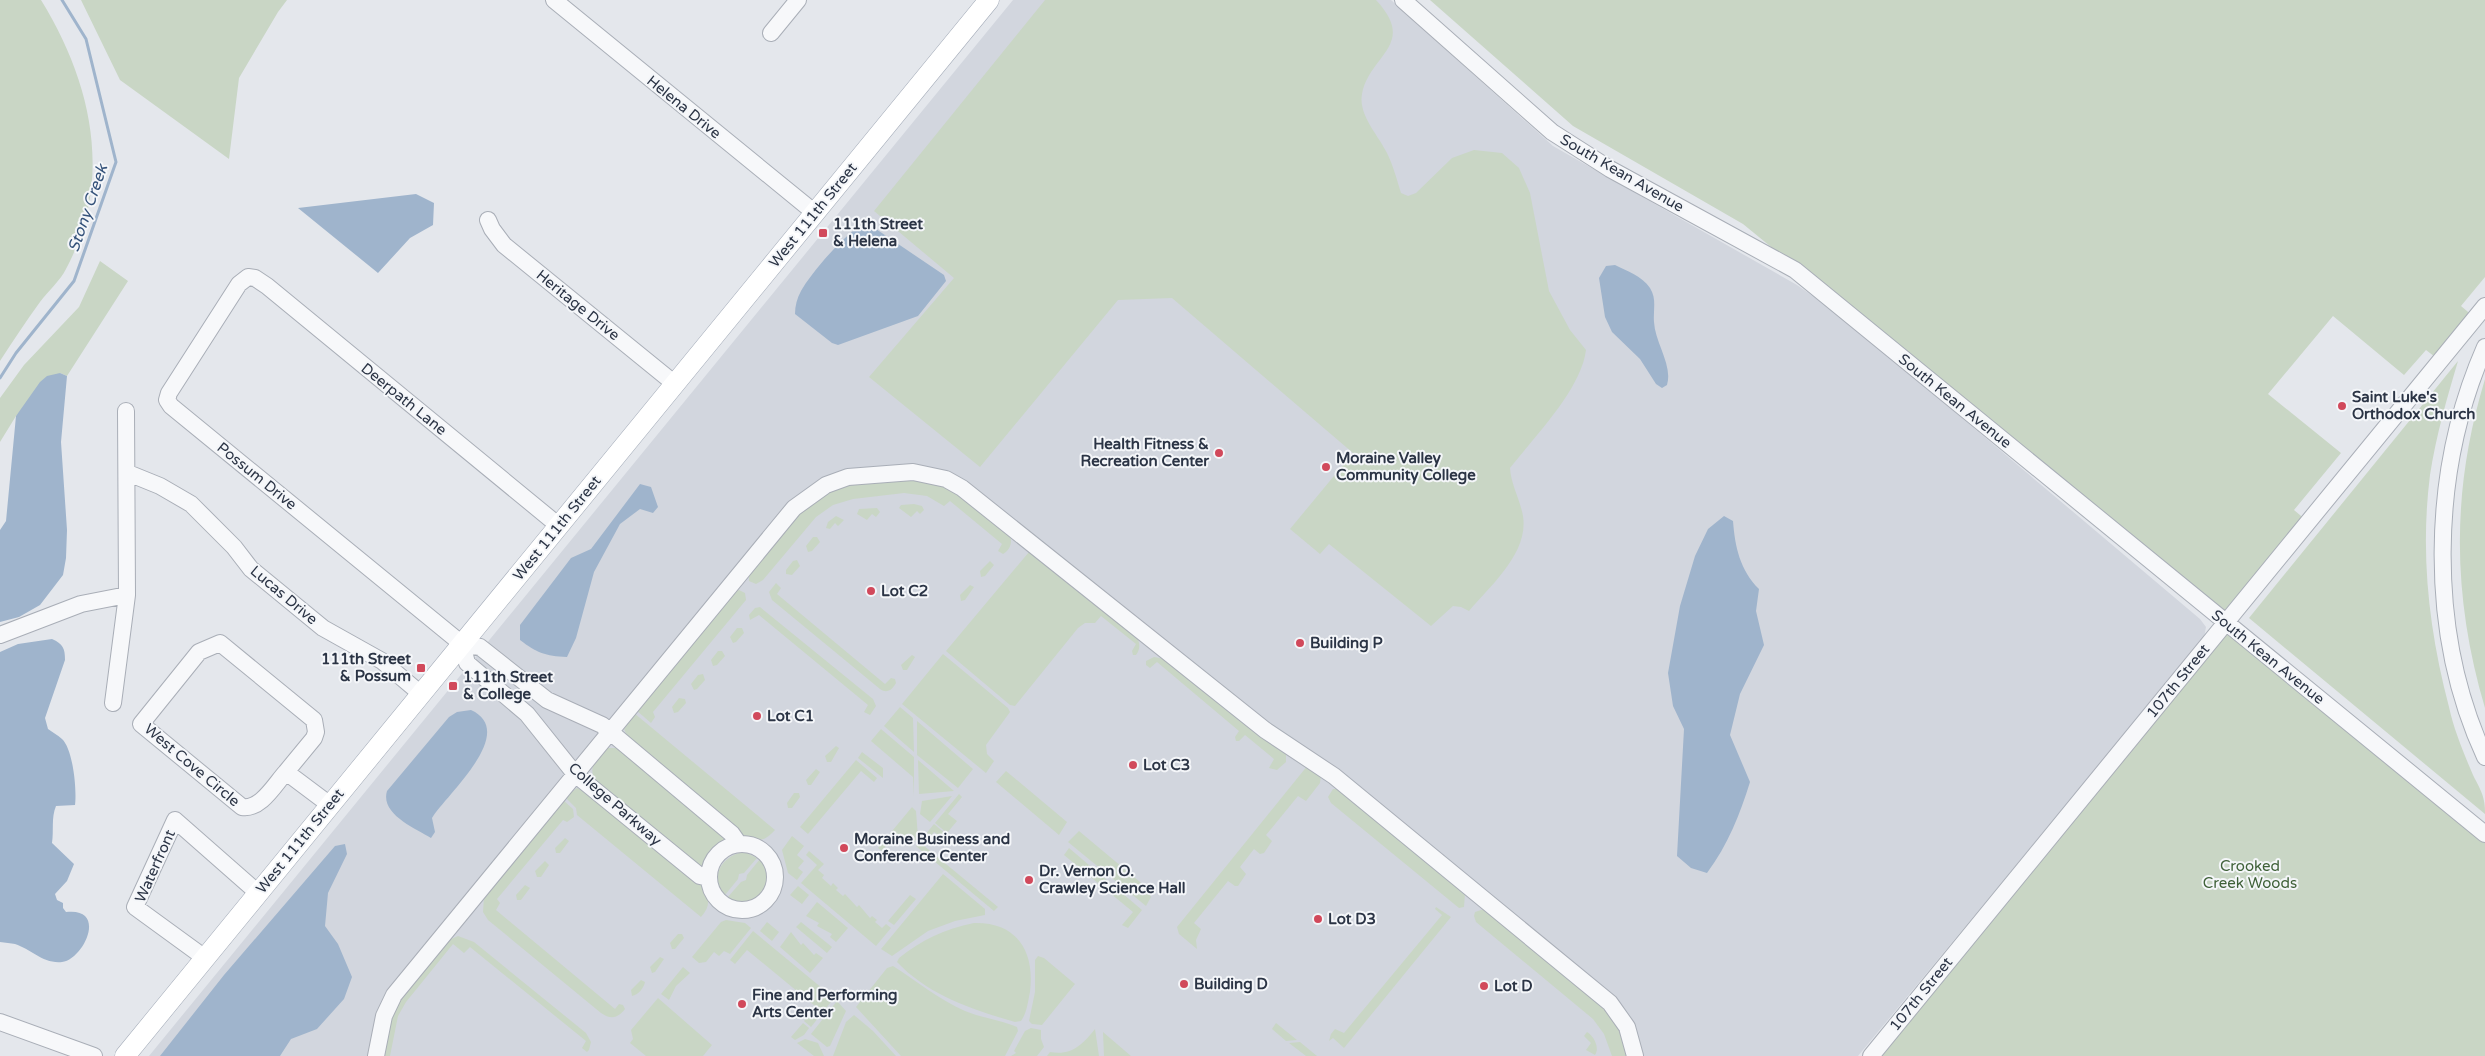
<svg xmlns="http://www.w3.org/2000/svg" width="2485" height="1056" viewBox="0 0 2485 1056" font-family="'Varela Round',sans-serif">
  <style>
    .built { fill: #d2d6de }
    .green { fill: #c9d6c5 }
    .water { fill: #9fb4cc }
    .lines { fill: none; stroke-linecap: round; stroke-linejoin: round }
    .stream { stroke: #9fb4cc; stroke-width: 3 }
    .minor-casing { stroke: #a9aeb7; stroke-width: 18 }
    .major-casing { stroke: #a3abb8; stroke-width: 21 }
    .minor { stroke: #f7f8fa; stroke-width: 16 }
    .major { stroke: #fff; stroke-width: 20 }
    .poi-dot { fill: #d1495b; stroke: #f4f6f9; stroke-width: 2 }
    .labels { text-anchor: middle; stroke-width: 4; stroke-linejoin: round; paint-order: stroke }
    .street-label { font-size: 15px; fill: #2b3445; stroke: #f4f6f9 }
    .poi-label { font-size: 15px; font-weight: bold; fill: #2b3445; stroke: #f4f6f9; text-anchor: start }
    .park-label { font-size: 15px; fill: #3f6138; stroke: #f4f6f9 }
    .water-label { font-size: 16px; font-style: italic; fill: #34527a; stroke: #f4f6f9 }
  </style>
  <rect width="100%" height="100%" fill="#e4e7ec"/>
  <path class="built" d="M 1013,0 L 1391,0 L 1553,146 L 1797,285 L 1840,315 L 2200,619 L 2206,627 L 2204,638 L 1858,1056 L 149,1056 Z"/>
  <path class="green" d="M 0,0 L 41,0 C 92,83 114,179 66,269 C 60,281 48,291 40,302 C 26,321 13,341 0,361 Z
    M 81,0 L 287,0 L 278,12 L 239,78 L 229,159 L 120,80 Z
    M 1045,0 L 1376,0 C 1418,45 1369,55 1362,94 C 1358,115 1379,136 1387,153 C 1393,165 1397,180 1401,193 L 1408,196 L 1416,193 L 1452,158 L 1474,150 L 1502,153 L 1519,168 L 1530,193 L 1549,291 L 1570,330 L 1586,350 C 1581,390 1534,437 1510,468 C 1511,485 1520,499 1523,516 C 1529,553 1490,586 1469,611 L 1461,607 L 1453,606 L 1431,626 L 1329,544 L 1320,554 L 1290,529 L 1353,453 L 1172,298 L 1118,300 L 980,467 L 869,377 L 954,278 L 874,211 Z
    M 1430,0 L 2485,0 L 2485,277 L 2461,306 L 2474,317 L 2439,360 L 2426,350 L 2404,375 L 2333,316 L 2268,394 L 2341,453 L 2294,510 L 2307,521 L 2227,620 L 2485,834 L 2485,1056 L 1867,1056 L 2226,620 L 1743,224 L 1573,126 Z
    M 100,261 L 128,281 L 67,376 L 60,373 L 16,416 L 0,442 L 0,398 L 24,365 L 79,307 Z
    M 2458,361 C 2447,398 2436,436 2430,475 C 2420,554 2429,631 2449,707 C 2454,730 2464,754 2473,775 C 2481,791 2485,796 2485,814 L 2249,618 Z
    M 2485,379 L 2485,708 C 2452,596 2451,491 2485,379 Z
    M 916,479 L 945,487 L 963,498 L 1010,536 C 1013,543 1009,551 1003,554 L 998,551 L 1002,544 L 950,501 L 944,506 L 927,496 L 904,493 L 853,499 L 833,505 L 816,517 L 763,580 L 756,584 L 749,581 L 749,573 C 777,539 803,498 847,486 C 869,480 894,481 916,479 Z
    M 914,504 L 922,506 L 924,510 L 920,514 L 917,511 L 911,517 L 899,508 L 901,505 Z
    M 877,508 L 880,512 L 876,517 L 872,514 L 867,520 L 857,514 L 859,509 Z
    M 836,516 L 844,520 L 838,526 L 835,523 L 830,529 L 826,528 L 828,522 Z
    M 813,537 L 817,537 L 820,542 L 812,551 L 808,552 L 806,546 Z
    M 1029,552 L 1135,635 C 1140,641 1141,648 1136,655 L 1133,655 L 1132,651 L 1136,644 L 1101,616 L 1095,623 L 1085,623 L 1078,628 L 1015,706 L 1010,705 L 946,651 Z
    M 797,560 L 800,566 L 792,575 L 786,574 L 786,570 L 793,561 Z
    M 990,561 L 994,565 L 985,576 L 981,577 L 980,571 Z
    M 776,583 L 781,588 L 777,594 L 885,684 L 891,678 L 895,679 L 896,683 C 892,690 887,694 880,689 L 772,600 L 769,592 Z
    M 970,585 L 974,587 L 965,600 L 961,601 L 960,595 Z
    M 739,590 L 745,593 L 746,600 L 653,712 L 655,717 L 651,723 L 636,710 L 736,591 Z
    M 760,607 L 873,699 L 876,706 L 870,715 L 864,712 L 868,705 L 759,615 L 750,620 L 749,615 L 755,608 Z
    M 737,628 L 742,628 L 744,633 L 736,642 L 733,643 L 730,637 Z
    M 718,651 L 722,651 L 725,656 L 717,665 L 713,666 L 711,660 Z
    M 943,654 L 1008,708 L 1010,712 L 986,745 L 987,754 L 994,761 L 986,773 L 902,704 Z
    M 912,655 L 915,657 L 907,670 L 903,670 L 901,665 Z
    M 1154,657 L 1165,659 L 1286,753 L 1286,762 L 1277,770 L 1269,768 L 1274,759 L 1245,735 L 1239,741 L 1236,741 L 1235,737 L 1239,731 L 1157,662 L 1150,668 L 1146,665 L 1146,661 Z
    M 703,674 L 705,680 L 697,689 L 694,690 L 691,684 L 698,675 Z
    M 679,698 L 685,699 L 686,703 L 678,712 L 674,713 L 672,707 Z
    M 900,707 L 913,718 L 914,752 L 884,726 Z
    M 634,713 L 775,830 C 763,843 759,841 743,835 L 629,740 L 624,729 Z
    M 917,721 L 973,769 L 958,788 L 917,755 Z
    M 881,729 L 914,757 L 914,796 L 913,777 L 871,741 Z
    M 836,746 L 839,748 L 831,762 L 827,762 L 825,756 Z
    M 608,748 L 617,748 L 726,839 L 709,854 L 703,868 L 596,781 C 587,769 596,755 608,748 Z
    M 862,752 L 883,768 L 883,778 L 858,758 Z
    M 856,760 L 877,778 L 874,782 L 861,771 L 808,834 L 800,827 Z
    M 918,760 L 954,791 L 919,794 Z
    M 1308,765 L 1321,775 L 1320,783 L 1306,801 L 1298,796 L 1266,835 L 1272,841 L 1264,853 L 1260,854 L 1254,849 L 1240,867 L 1246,874 L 1238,886 L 1235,886 L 1228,881 L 1194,923 L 1201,929 L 1196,940 L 1197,949 L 1179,934 L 1177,927 Z
    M 816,769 L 820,772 L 811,785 L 808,785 L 806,780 Z
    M 1006,771 L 1067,822 L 1059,835 L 996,782 Z
    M 577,788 L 589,792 L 701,885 C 710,897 711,906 701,917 L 577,815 L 576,808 L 565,797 Z
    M 1333,789 L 1338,789 L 1465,894 L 1464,907 L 1459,908 L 1331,803 L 1328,797 Z
    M 794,793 L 799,793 L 800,797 L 792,808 L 788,808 L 787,803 Z
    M 959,794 L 962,797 L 948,814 L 957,821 L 947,833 L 935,823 Z
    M 952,796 L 930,822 L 920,814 L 922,801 Z
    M 563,800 L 573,809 L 574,817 L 567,822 L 563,820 L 497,899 L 500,903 L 496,910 L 615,1009 L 619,1004 L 623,1005 L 625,1009 C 618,1018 611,1020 601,1013 L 488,920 L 483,912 L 484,897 Z
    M 912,807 L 916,811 L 918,837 L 910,847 L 895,835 L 882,851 L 878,848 Z
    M 934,824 L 946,834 L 943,838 L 934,832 L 923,845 L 998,907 L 994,911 L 916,846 Z
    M 1079,831 L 1146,887 L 1151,897 L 1146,906 L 1068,842 Z
    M 792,836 L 804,846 L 797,855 L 804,861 L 798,868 L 803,872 L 797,880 L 788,873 L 782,850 Z
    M 565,838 L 569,841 L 560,853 L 556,853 L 555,848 Z
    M 1069,848 L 1142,910 L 1128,928 L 1122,925 L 1133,912 L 1064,855 Z
    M 809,851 L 824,864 L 818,870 L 824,875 L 822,878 L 831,886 L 833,883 L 838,888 L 836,890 L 843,896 L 845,894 L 857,907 L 859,905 L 870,918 L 872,916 L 877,920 L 875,922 L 882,928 L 886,924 L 891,928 L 876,946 L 801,883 L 817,865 L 806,855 Z
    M 745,852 L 757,858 L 744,873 L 739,874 L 738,879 L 725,895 C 708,877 723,854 745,852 Z
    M 760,859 C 778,885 756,912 727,898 L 741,882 L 746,880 L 747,875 Z
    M 545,861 L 549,865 L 541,877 L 537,877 L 535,871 Z
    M 943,874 L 985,909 L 985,915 L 955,921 L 928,931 L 892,956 L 881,949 Z
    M 525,885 L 530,888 L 521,900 L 517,900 L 516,895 Z
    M 798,886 L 809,895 L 802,904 L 790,895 Z
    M 910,895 L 916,899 L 894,925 L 888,921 Z
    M 817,902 L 848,928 L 836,942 L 830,937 L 832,934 L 817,926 L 819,923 L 806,916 Z
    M 1436,907 L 1451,917 L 1344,1048 L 1333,1038 L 1329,1041 L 1331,1034 L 1335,1029 L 1344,1033 L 1442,915 L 1435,909 Z
    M 1484,909 L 1604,1006 L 1621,1029 L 1628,1056 L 1612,1056 L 1604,1034 L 1593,1019 L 1476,922 L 1474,916 L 1475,912 Z
    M 726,920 L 745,923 L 751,928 L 730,954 L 724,951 L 719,956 L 714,952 L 706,962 L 699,963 L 692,957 L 721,922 Z
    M 767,922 L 779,932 L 772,941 L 760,931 Z
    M 801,922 L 832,947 L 827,953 L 796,927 Z
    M 974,923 C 1017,922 1035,951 1030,992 C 1028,1001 1027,1013 1021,1021 L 1015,1022 C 973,1010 928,995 897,962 L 899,958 C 922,940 944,929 974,923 Z
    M 753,931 L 834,998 L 811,1027 L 804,1021 L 815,1006 L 747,950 L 735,964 L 730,960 Z
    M 791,932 L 801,945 L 803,943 L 814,955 L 816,953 L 823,958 L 810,973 L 780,947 Z
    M 678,934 L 682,934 L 684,938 L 675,949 L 672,949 L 670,943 Z
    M 458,936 L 474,942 L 586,1033 L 591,1042 L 589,1050 L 587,1052 L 582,1048 L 586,1041 L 470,947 L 464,953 L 453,944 L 406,1002 L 398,1016 L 390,1056 L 383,1056 L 392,1016 L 400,999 L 447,941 Z
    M 1038,956 L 1044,958 L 1075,984 L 1042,1025 L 1032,1024 L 1029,1021 L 1035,992 L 1035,960 Z
    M 660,957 L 664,959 L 655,972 L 652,973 L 650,967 Z
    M 893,966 C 917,981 938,999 965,1011 C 982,1018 1001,1020 1017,1027 L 1018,1031 L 1005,1056 L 901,1056 L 856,1007 L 887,968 Z
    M 683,967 L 690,973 L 676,986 L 669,1000 L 661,994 Z
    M 641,980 L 645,982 C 644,988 638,995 632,996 L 631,990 Z
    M 658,998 L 712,1045 L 703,1056 L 646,1056 L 630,1043 L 633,1039 L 631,1030 Z
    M 837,1001 L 846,1011 L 830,1046 L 827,1047 L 811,1034 Z
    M 854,1015 L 873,1031 L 896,1056 L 833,1056 L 846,1022 Z
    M 803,1023 L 809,1028 L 804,1035 L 795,1040 L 791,1037 Z
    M 1276,1023 L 1297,1040 L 1286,1041 L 1272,1029 Z
    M 1031,1028 L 1041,1030 L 1041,1039 L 1044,1047 L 1037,1056 L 1011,1056 L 1016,1053 L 1014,1051 L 1025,1031 Z
    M 1095,1029 L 1099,1056 L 1047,1056 L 1050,1052 C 1072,1056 1083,1044 1095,1029 Z
    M 1103,1032 L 1131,1056 L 1104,1056 Z
    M 1587,1032 C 1594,1036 1600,1048 1595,1055 L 1586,1050 L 1591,1043 L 1584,1036 Z
    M 805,1039 L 818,1043 L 824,1056 L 814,1056 L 797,1043 Z
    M 1300,1042 L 1317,1056 L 1306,1056 L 1289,1043 Z"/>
  <path class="water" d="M 416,194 L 434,203 L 433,225 L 410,238 L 378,273 L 298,208 Z
    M 864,224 L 873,227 L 944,275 L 946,281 L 918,316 L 838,345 L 832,343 L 795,314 C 795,306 797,298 801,291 C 811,273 846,232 864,224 Z
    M 1615,265 C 1627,271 1642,276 1650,288 C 1657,299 1653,310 1654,322 C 1655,343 1673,365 1667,385 L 1662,388 L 1656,384 L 1640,359 L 1612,332 L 1605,317 L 1599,278 L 1606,266 Z
    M 60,373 L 67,376 L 61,442 L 67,530 L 66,558 L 63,575 L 40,605 L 19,617 L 0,622 L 0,530 L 6,521 L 16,416 L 40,382 L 47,376 Z
    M 640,484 L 651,487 L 658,507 L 653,513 L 640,509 L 620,524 L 594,572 L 576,638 L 567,657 C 545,656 537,653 520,640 L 520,625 L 571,558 L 591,549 Z
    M 1724,516 L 1733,521 C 1735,547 1740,570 1759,589 L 1756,611 L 1764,645 L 1740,694 L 1730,735 L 1750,782 C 1740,814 1728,845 1707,873 L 1691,868 L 1677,856 L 1684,729 L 1673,706 L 1668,673 L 1680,606 L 1695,556 L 1708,529 Z
    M 52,639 C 63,644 65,648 65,660 L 45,718 L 48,729 C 52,732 58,735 62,739 C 73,749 77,790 75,805 L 56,806 C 51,818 54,830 52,843 L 74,864 L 67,881 L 55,894 L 57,900 L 63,903 L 63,908 L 66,912 C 108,907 84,959 62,962 C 43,964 31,949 15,944 C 11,943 5,943 0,942 L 0,652 L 18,644 Z
    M 471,710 C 519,732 446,795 432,818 L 435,832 L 431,838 C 415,828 380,814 387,791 L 449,717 L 457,712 Z
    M 345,844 L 347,854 L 328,893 L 325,926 L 338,944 L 352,977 L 344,999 L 317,1029 L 291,1039 L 280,1056 L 160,1056 L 224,975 L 335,846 Z"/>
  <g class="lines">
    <path class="stream" d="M 0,378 L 16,353 L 74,281 L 116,162 L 86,39 L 62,0"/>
    <defs>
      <path id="minor" d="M 554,0 L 815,213
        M 1403,0 L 1552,132 L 1610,169 L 1795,270 L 2485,834
        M 771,33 L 798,0
        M 488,220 L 492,229 L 504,245 L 675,384
        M 2485,347 C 2430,472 2427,632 2485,757
        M 128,473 L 160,486 L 191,504 L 234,547 L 251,569 L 323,628 L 382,661 L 421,694
        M 0,635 L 81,604 L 127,595
        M 462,644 L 171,406 L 167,400 L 169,393 L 239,284 L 248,277 L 255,278 L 267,286 L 559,526
        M 462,644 L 480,647 L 547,700 L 602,725 L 732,834 L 739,844
        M 462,644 L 467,663 L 527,714 L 575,774 L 700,876 L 709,878
        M 113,703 L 127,595 L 126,411
        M 286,772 C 275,784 261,810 242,807 L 141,724 L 199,652 L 220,643 L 314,720 L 316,732 L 314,738 L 286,772 L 330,805
        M709 877a33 33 0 1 1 66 0a33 33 0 1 1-66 0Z
        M 205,958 L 135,907 L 175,820 L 258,893
        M 0,1022 L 94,1056
        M 376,1056 L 384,1016 L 394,995 L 794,508 L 826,485 L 848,477 L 913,472 L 946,479 L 962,488 L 1265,730 L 1334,776 L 1610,1003 L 1627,1027 L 1635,1056
        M 1871,1056 L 2485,306"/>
      <path id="major" d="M 125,1056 L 989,0"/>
    </defs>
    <use href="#minor" class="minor-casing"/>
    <use href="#major" class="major-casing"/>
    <use href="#minor" class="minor"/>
    <use href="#major" class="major"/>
  </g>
  <g class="poi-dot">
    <rect x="818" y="228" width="10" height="10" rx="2.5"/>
    <circle cx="2342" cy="406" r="5"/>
    <circle cx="1219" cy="453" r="5"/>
    <circle cx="1326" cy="467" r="5"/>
    <circle cx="871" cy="591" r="5"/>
    <circle cx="1300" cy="643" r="5"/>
    <rect x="416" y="663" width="10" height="10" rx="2.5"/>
    <rect x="448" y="681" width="10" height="10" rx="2.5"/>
    <circle cx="757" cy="716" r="5"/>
    <circle cx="1133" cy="765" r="5"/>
    <circle cx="844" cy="848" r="5"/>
    <circle cx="1029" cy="880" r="5"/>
    <circle cx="1318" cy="919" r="5"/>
    <circle cx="1184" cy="984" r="5"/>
    <circle cx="1484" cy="986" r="5"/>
    <circle cx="742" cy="1004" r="5"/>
  </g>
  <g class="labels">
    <g class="street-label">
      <text transform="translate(684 107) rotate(39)" y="5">Helena Drive</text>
      <text transform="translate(1622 173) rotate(30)" y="5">South Kean Avenue</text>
      <text transform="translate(813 215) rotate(-51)" y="5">West 111th Street</text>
      <text transform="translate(578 305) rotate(39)" y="5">Heritage Drive</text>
      <text transform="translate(404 399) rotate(39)" y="5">Deerpath Lane</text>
      <text transform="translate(1955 401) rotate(39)" y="5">South Kean Avenue</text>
      <text transform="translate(257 476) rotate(39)" y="5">Possum Drive</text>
      <text transform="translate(557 528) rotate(-51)" y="5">West 111th Street</text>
      <text transform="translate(284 595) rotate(40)" y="5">Lucas Drive</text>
      <text transform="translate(2268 657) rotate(39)" y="5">South Kean Avenue</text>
      <text transform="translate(2178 681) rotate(-51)" y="5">107th Street</text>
      <text transform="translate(192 765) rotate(40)" y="5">West Cove Circle</text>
      <text transform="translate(615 804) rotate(41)" y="5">College Parkway</text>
      <text transform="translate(300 841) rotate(-51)" y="5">West 111th Street</text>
      <text transform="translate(155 866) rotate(-66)" y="5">Waterfront</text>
      <text transform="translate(1921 994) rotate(-51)" y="5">107th Street</text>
    </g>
    <g class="poi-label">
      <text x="833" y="229">111th Street<tspan x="833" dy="17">&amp; Helena</tspan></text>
      <text x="2352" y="402">Saint Luke's<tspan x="2352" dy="17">Orthodox Church</tspan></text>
      <text x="1209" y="449" text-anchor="end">Health Fitness &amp;<tspan x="1209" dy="17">Recreation Center</tspan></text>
      <text x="1336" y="463">Moraine Valley<tspan x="1336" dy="17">Community College</tspan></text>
      <text x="881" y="596">Lot C2</text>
      <text x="1310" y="648">Building P</text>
      <text x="411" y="664" text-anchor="end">111th Street<tspan x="411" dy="17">&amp; Possum</tspan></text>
      <text x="463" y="682">111th Street<tspan x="463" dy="17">&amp; College</tspan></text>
      <text x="767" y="721">Lot C1</text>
      <text x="1143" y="770">Lot C3</text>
      <text x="854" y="844">Moraine Business and<tspan x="854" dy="17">Conference Center</tspan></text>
      <text x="1039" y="876">Dr. Vernon O.<tspan x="1039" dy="17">Crawley Science Hall</tspan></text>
      <text x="1328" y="924">Lot D3</text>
      <text x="1194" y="989">Building D</text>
      <text x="1494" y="991">Lot D</text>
      <text x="752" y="1000">Fine and Performing<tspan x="752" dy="17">Arts Center</tspan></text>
    </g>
    <g class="park-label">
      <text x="2250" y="871">Crooked<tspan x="2250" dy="17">Creek Woods</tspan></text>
    </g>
    <g class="water-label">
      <text transform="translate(87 208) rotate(-71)" y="6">Stony Creek</text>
    </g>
  </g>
</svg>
